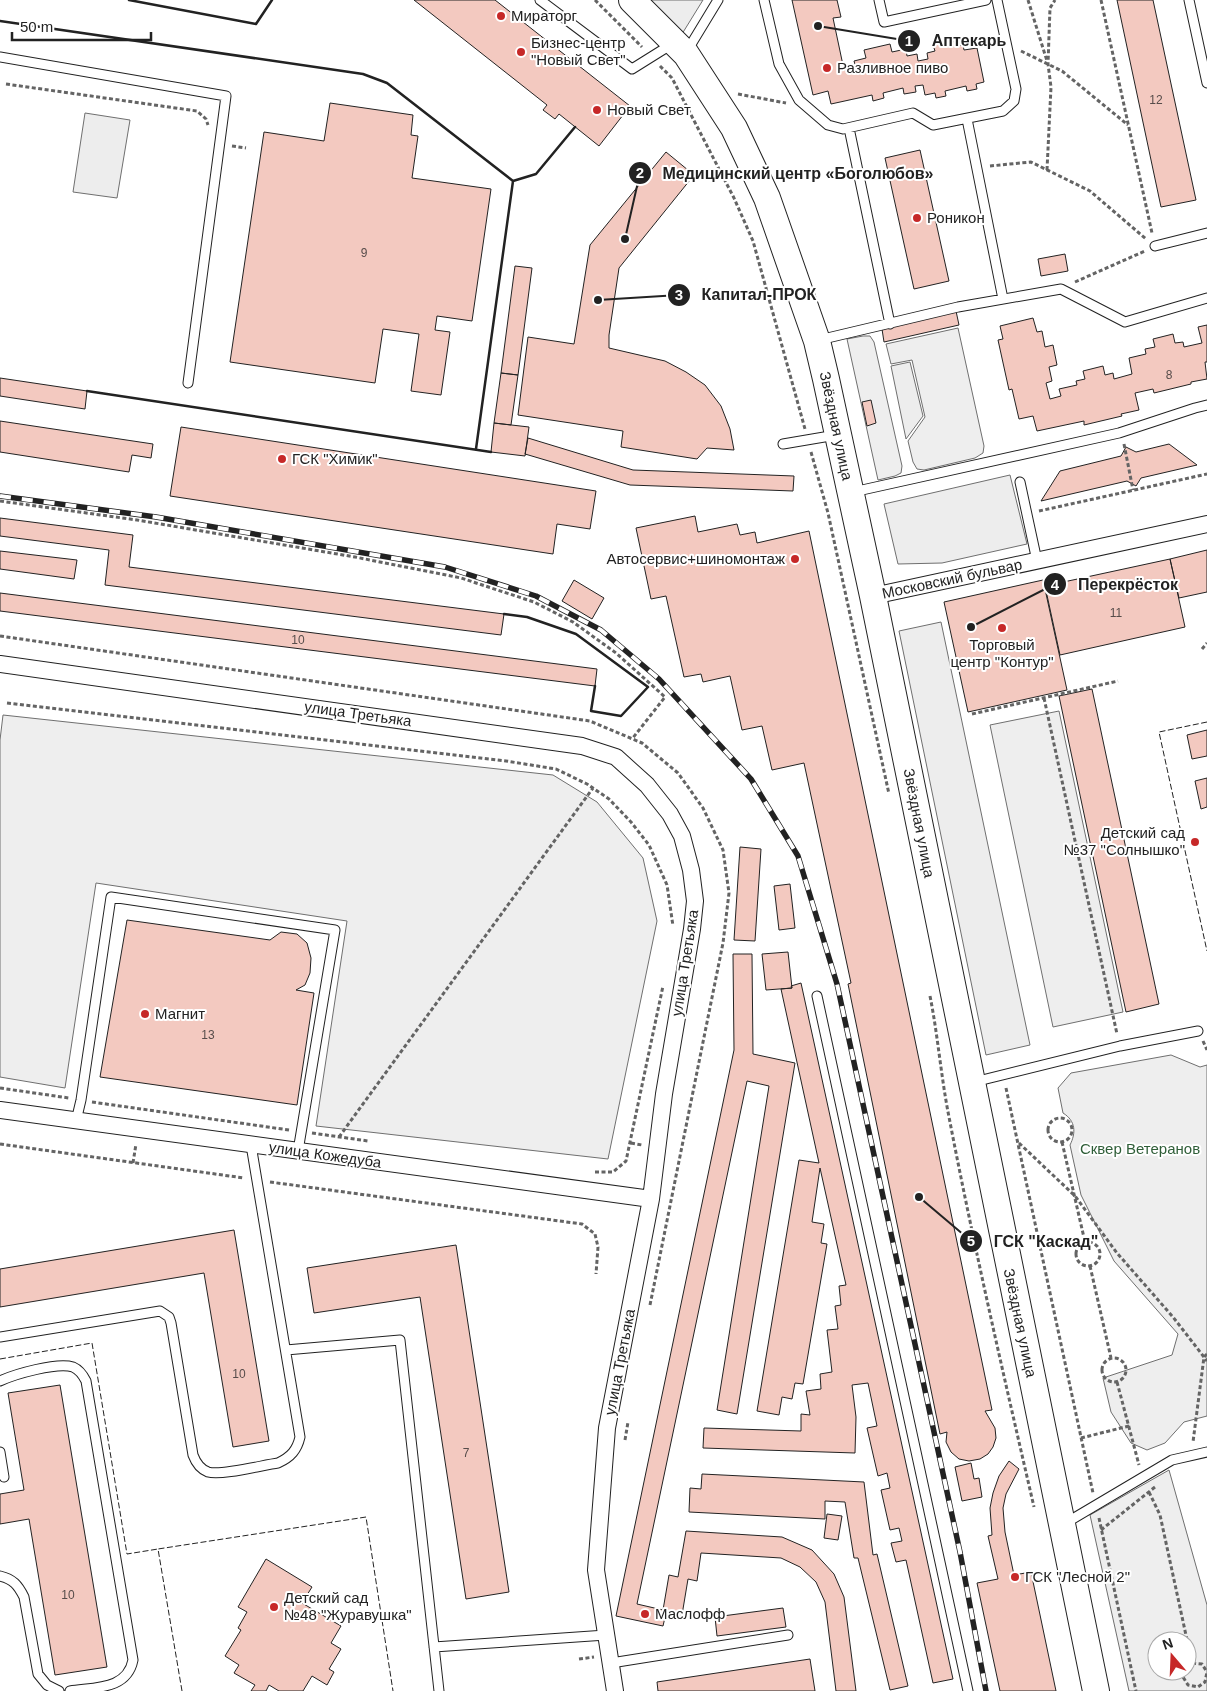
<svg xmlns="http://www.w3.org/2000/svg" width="1207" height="1691" viewBox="0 0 1207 1691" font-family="Helvetica,sans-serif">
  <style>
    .green { fill: #eee; stroke: #6f6f6f; fill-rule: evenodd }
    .parking { fill: #ededed; stroke: #6f6f6f }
    .building { fill: #f3c9c0; stroke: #222 }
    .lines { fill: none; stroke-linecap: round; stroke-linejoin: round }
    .service-casing { stroke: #222; stroke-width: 11 }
    .minor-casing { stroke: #222; stroke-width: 18 }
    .primary-casing { stroke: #222; stroke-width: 28 }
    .path { stroke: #646464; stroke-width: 3; stroke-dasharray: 4 2.5; stroke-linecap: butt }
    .service { stroke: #fff; stroke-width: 9 }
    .minor { stroke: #fff; stroke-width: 16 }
    .primary { stroke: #fff; stroke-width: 26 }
    .rail-casing { stroke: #222; stroke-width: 5.5 }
    .rail { stroke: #fff; stroke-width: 4; stroke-dasharray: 11; stroke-linecap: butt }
    .fence { stroke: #222; stroke-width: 1; stroke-dasharray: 6 2.5; stroke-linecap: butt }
    .wall { stroke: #222; stroke-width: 2.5 }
    .poi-dot { fill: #c62828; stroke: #fff; stroke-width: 2 }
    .labels { text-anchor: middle; stroke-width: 4; stroke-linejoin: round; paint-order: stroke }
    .number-label { font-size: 12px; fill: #564c4a }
    .poi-label { font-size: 15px; fill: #222; stroke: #fff; text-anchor: start }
    .street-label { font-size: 15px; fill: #222; stroke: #fff }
    .park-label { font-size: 15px; fill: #2f5e38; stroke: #fff }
    .leader { fill: none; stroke: #222; stroke-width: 2 }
    .callout-dot { fill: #222; stroke: #fff; stroke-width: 2 }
    .mark-label { font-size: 15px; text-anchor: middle; font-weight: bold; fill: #fff }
    .callout-label { font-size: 16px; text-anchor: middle; font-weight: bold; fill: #222; stroke: #fff; stroke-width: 4; stroke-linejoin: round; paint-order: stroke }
  </style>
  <rect width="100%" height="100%" fill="#fff"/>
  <path class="green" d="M 958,328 L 984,446 L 983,453 L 975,458 L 924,470 L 917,469 L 913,462 L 908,441 L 925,417 L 912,360 L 891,364 L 886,344 Z
    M 863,336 L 870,336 L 874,342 L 902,466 L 901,473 L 895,476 L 878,480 L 847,339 Z
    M 1059,711 L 1123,1012 L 1053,1027 L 990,725 Z
    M 3,715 L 553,775 L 597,802 L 643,858 L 657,921 L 608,1159 L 316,1126 L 347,921 L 96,883 L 65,1088 L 0,1077 L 0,740 Z
    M 1171,1055 L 1200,1067 L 1207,1065 L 1207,1416 L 1184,1422 L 1165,1443 L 1147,1450 L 1131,1443 L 1111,1412 L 1103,1378 L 1172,1355 L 1178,1334 L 1114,1261 L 1081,1195 L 1070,1145 C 1076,1133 1076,1121 1063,1113 L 1058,1088 L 1071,1073 Z
    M 1169,1470 L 1207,1605 L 1207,1691 L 1129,1691 L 1090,1515 ZM 1157,1641 L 1187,1641 L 1187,1671 L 1157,1671 Z"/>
  <path class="parking" d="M 651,0 L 703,0 L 682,34 Z
    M 85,113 L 130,120 L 117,198 L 73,192 Z
    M 910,362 L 923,416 L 906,439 L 891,366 Z
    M 1010,475 L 1027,544 L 942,563 L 898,564 L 884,504 Z
    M 941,622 L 1030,1045 L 986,1055 L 899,631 Z"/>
  <path class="building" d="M 414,0 L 495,0 L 630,106 L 599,146 L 559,114 L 555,119 L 543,110 L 547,105 Z
    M 792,0 L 837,0 L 841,17 L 833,18 L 844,70 L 856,68 L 854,61 L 866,58 L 864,50 L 890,44 L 892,52 L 906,49 L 907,56 L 917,54 L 918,61 L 928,59 L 927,53 L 935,51 L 933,45 L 954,41 L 955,46 L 963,45 L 964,50 L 977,48 L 984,82 L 976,84 L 977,89 L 967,91 L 966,86 L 945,91 L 946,96 L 936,98 L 935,93 L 925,95 L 923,85 L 915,86 L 916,92 L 904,94 L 903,88 L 883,93 L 884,98 L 873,101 L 872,95 L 831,104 L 828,91 L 813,95 Z
    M 1117,0 L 1153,0 L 1196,200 L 1161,207 Z
    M 330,103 L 413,115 L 411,135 L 418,136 L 412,178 L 491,189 L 472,321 L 437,316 L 435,330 L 450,332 L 441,395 L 411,391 L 419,334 L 383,329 L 375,383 L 230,362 L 264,132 L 324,141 Z
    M 920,150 L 949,281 L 914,289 L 885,158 Z
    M 666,152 L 694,175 L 619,268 L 609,335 L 609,348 L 665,361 L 686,372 L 705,385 L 721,406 L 730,429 L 734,450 L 707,448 L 697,459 L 621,447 L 623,431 L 518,415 L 528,337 L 574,344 L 590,245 Z
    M 1065,254 L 1068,271 L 1041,276 L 1038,259 Z
    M 515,266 L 532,268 L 518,375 L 501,373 Z
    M 956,311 L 959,325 L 884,342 L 882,329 Z
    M 1033,318 L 1037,332 L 1042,331 L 1045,347 L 1053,345 L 1057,365 L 1049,367 L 1052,381 L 1046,383 L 1050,399 L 1061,396 L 1059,389 L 1077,385 L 1076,381 L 1085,379 L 1083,371 L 1103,366 L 1105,375 L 1113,373 L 1114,379 L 1132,374 L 1129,358 L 1146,354 L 1145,349 L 1155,347 L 1153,339 L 1173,334 L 1175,343 L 1183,342 L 1184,347 L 1202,343 L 1198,327 L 1207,325 L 1207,362 L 1205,362 L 1207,379 L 1191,382 L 1191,384 L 1154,393 L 1153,389 L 1135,393 L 1139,410 L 1121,414 L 1122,416 L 1084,425 L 1084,421 L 1037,431 L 1033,416 L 1019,419 L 1012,389 L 1009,390 L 998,340 L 1003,339 L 1000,326 Z
    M 501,373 L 518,375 L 511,425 L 494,423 Z
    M 0,378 L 87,391 L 85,409 L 0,396 Z
    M 871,400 L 876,423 L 867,426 L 862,402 Z
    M 0,421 L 153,444 L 151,458 L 132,455 L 129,472 L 0,452 Z
    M 494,423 L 529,427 L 525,456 L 491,452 Z
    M 181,427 L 596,491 L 590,529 L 557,524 L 553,554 L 170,496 Z
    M 528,438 L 633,470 L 794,476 L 793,491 L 630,485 L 525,454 Z
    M 1169,444 L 1197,465 L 1141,478 L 1136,486 L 1127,481 L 1041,501 L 1060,471 L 1121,456 L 1126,447 L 1136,452 Z
    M 695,516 L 698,532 L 737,524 L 740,535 L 755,532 L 757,543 L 809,531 L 992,1410 L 985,1411 L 995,1428 L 996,1438 L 993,1447 L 988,1454 L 980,1459 L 969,1461 L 959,1459 L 951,1452 L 946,1442 L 947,1432 L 940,1434 L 848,984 L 851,983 L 804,763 L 772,770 L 762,726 L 742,730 L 730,676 L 703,682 L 701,674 L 684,677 L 666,596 L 651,599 L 636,528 Z
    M 0,518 L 133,535 L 129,567 L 504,614 L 501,635 L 105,585 L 109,550 L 0,536 Z
    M 1207,550 L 1207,592 L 1179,598 L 1170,559 Z
    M 0,551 L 77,560 L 74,579 L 0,569 Z
    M 1170,559 L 1185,627 L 1060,655 L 1045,586 Z
    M 574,580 L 604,598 L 592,619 L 562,601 Z
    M 1043,580 L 1067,690 L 968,712 L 944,602 Z
    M 0,593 L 597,669 L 595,686 L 0,611 Z
    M 1092,689 L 1159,1004 L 1126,1012 L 1059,696 Z
    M 1207,730 L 1207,756 L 1192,759 L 1187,735 Z
    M 1207,778 L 1207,807 L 1201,809 L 1195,781 Z
    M 740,847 L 761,849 L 755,941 L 734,940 Z
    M 790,884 L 795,928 L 779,930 L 774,886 Z
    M 127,920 L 270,940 L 281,932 L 297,934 L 307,943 L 311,958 L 310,973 L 305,985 L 296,990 L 314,993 L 297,1105 L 100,1077 Z
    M 788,952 L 792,988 L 766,990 L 762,954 Z
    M 733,954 L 752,954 L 753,1054 L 795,1063 L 737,1414 L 717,1410 L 769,1086 L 747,1081 L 637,1604 L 663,1610 L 669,1575 L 678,1577 L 686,1531 L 782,1537 L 812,1550 L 834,1574 L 844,1597 L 856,1691 L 836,1691 L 825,1602 L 816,1582 L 800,1567 L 781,1558 L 701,1553 L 697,1581 L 688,1579 L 682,1615 L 666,1613 L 663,1626 L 616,1616 L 734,1050 Z
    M 801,983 L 953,1679 L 933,1683 L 906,1560 L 896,1562 L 891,1543 L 902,1541 L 899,1528 L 890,1530 L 881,1490 L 890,1488 L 887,1473 L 878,1476 L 867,1428 L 877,1426 L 868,1383 L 852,1385 L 856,1417 L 855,1453 L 703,1448 L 704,1428 L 801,1431 L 801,1414 L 810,1415 L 806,1391 L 821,1389 L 820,1374 L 832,1372 L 827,1330 L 838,1329 L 835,1306 L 841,1305 L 839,1286 L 846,1285 L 820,1168 L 812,1222 L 824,1224 L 821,1243 L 827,1244 L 803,1384 L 795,1383 L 792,1399 L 782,1397 L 779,1415 L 757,1411 L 799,1160 L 819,1163 L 781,989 L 792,988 L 791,986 Z
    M 234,1230 L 269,1441 L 233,1447 L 204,1273 L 0,1307 L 0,1269 Z
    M 456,1245 L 509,1592 L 466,1599 L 420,1297 L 314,1313 L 307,1268 Z
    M 60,1385 L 107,1667 L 55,1675 L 29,1519 L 0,1524 L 0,1494 L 24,1490 L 8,1393 Z
    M 1009,1461 L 1019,1469 L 1006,1494 L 1003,1508 L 1005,1532 L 1014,1575 L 1031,1572 L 1056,1691 L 1000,1691 L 977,1583 L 998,1579 L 988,1536 L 992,1535 L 990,1508 L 993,1493 L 999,1476 Z
    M 971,1463 L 974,1479 L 979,1478 L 982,1497 L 962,1501 L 955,1467 Z
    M 702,1474 L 864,1482 L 873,1555 L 877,1554 L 908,1686 L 890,1690 L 858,1558 L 854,1558 L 845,1502 L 825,1501 L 825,1519 L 689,1512 L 690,1488 L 701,1489 Z
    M 827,1514 L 842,1516 L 838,1540 L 824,1538 Z
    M 266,1559 L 312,1587 L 302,1603 L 341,1626 L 331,1643 L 341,1649 L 329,1669 L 334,1672 L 327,1685 L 312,1676 L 303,1691 L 279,1691 L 269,1685 L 266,1691 L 251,1691 L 255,1685 L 234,1673 L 239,1665 L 225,1656 L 241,1630 L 238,1628 L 247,1612 L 238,1607 Z
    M 783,1608 L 786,1627 L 717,1636 L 715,1617 Z
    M 810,1659 L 815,1691 L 658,1691 L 657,1682 Z"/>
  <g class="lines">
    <defs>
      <path id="service" d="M 540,0 L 632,69 L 672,44
        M 764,0 L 779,64 L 799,100 L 828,125 L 843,129 L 913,113 L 933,125 L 1003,111 L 1014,101 L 1016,89 L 997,0
        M 879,0 L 884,22 L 986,0
        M 1189,0 L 1207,83
        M 687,51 L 718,0
        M 0,57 L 226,96 L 188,383
        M 967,119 L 1003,299
        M 849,128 L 890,324
        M 1155,246 L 1207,233
        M 819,340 L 958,307 L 1061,289 L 1125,322 L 1207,298
        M 783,444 L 836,435
        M 1020,482 L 1037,561
        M 853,492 L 1119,433 L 1195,408 L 1207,405
        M 817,996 L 968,1691
        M 974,1082 L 1120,1046 L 1198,1031
        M 76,1121 L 81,1100 L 111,897 L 335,930 L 298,1151
        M 0,1337 L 160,1311 L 169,1317 L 171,1323 L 193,1455 C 196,1463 200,1469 208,1472 C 221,1476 263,1465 278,1463 C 291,1457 297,1450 300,1437 L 251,1145
        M 286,1350 L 400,1340 L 439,1691
        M 0,1381 C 15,1374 57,1362 73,1367 C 80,1370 83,1375 86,1381 L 133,1660 C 127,1690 95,1687 70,1691
        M 0,1452 L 4,1477
        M 1064,1524 L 1172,1460 L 1207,1452
        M 0,1576 C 13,1579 18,1585 24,1597 L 38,1674 L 47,1685 L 59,1691
        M 434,1647 L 606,1635
        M 611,1663 L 788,1635"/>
      <path id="minor" d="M 873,596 L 1207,524
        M 0,664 L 582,746 L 616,757 L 647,785 L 670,814 L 682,836 L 691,870 L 695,901 L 692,929 L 664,1094 L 651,1199 L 607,1428 L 596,1570 L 615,1691
        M 0,1110 L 651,1199"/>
      <path id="primary" d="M 632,0 L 686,54 L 734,128 L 767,198 L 817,341 L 826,379 L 873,596 L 1096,1691"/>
    </defs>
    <use href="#service" class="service-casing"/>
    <use href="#minor" class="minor-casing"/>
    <use href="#primary" class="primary-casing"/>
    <path class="path" d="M 595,0 L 642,47
      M 1028,0 L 1047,61
      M 1101,0 L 1152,233
      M 1021,51 L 1062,71 L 1128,125
      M 660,66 L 672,78 L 734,198 L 753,241 L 805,429
      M 6,84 L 197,111 L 206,119 L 208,125
      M 738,94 L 786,103
      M 232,146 L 246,148
      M 990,166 L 1031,162 L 1090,191 L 1146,239
      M 1047,170 L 1051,87 L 1048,64 L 1050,8 L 1055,0
      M 1075,282 L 1145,251
      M 1124,444 L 1133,490
      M 811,452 L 828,513 L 889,794
      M 0,501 L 137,520 L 355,557 L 461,578 L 534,602 L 573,622 L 616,653 L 665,697 L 632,739
      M 1039,511 L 1207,474
      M 0,636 L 590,721 L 642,743 L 678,773 L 703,808 L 723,850 L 729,893 L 723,943 L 650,1305
      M 1202,649 L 1207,643
      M 1044,698 L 1117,1034
      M 7,703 L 506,761 L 556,769 L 587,784 L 609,799 L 631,822 L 649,845 L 667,885 L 673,926
      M 972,714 L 1118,681
      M 930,996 C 938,1036 941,1077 949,1117 C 974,1247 1004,1377 1034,1507
      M 1203,1041 L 1207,1050
      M 0,1088 L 69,1098
      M 1006,1088 L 1093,1493
      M 92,1102 L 289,1130
      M1048 1130a12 12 0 1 1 24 0a12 12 0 1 1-24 0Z
      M 312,1133 L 368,1141
      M 339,1137 L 593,788
      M 1062,1142 L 1085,1242
      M 631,1143 L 642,1145
      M 1019,1143 L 1075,1196 L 1117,1253 L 1173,1317 L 1204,1357 L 1193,1442
      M 0,1144 L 244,1178
      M 133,1163 L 136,1144
      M 595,1172 L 613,1172 L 626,1161 L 663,986
      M 270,1182 L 582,1224 L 595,1234 L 598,1247 L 596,1274
      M1076 1254a12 12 0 1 1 24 0a12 12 0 1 1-24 0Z
      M 1090,1266 L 1111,1358
      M 1207,1354 L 1204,1357 L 1207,1361
      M1102 1370a12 12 0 1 1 24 0a12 12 0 1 1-24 0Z
      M 1117,1382 L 1139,1465
      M 1081,1438 L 1129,1426
      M 625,1440 L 628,1422
      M 1149,1492 L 1160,1515 L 1192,1663
      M 1099,1518 L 1136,1691
      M 1101,1530 L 1155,1487
      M 579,1659 L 594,1657
      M 1187,1667 L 1192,1663 L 1202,1664 L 1207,1672
      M 1184,1671 L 1183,1677 L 1188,1685 L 1198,1687 L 1205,1682 L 1207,1672"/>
    <use href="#service" class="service"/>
    <use href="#minor" class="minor"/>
    <use href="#primary" class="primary"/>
    <defs>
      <path id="rail" d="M 0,496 L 156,517 L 445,567 L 536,596 L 601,630 L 659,679 L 751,779 L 798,856 L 837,984 L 960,1552 L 986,1691"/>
    </defs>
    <use href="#rail" class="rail-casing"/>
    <use href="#rail" class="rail"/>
    <path class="fence" d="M 1207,722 L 1159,732 L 1207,951
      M 0,1359 L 92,1343 L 127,1554 L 158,1549 L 158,1550
      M 182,1691 L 158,1549 L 366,1517 L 393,1691"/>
    <path class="wall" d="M 129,0 L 256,24 L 272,0
      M 0,21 L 363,74 L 387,83 L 513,181
      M 513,181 L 536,174 L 575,127
      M 87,391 L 491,452
      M 476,449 L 513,181
      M 504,614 L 527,617 L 576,634 L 648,687 L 621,716 L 591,711 L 595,686"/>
  </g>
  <g class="poi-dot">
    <circle cx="501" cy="16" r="5"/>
    <circle cx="521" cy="52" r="5"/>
    <circle cx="827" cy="68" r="5"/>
    <circle cx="597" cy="110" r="5"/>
    <circle cx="917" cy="218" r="5"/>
    <circle cx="282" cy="459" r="5"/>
    <circle cx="795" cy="559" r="5"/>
    <circle cx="1002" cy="628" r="5"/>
    <circle cx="1195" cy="842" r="5"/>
    <circle cx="145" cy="1014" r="5"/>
    <circle cx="1015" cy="1577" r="5"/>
    <circle cx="274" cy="1607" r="5"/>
    <circle cx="645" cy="1614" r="5"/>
  </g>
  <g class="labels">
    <g class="number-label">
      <text x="1156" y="104">12</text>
      <text x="364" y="257">9</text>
      <text x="1169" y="379">8</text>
      <text x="1116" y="617">11</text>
      <text x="298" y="644">10</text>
      <text x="208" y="1039">13</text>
      <text x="239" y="1378">10</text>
      <text x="466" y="1457">7</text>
      <text x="68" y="1599">10</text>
    </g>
    <g class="poi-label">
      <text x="511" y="21">Мираторг</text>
      <text x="531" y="48">Бизнес-центр<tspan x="531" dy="17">"Новый Свет"</tspan></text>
      <text x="837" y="73">Разливное пиво</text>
      <text x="607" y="115">Новый Свет</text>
      <text x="927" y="223">Роникон</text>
      <text x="292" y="464">ГСК "Химик"</text>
      <text x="785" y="564" text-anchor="end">Автосервис+шиномонтаж</text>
      <text x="1002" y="650" text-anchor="middle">Торговый<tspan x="1002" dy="17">центр "Контур"</tspan></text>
      <text x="1185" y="838" text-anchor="end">Детский сад<tspan x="1185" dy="17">№37 "Солнышко"</tspan></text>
      <text x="155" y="1019">Магнит</text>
      <text x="1025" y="1582">ГСК "Лесной 2"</text>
      <text x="284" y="1603">Детский сад<tspan x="284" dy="17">№48 "Журавушка"</tspan></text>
      <text x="655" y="1619">Маслофф</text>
    </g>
    <g class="street-label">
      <text transform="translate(836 426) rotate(78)" y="5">Звёздная улица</text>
      <text transform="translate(952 579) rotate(-12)" y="5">Московский бульвар</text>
      <text transform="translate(358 714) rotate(8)" y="5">улица Третьяка</text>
      <text transform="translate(919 823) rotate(79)" y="5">Звёздная улица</text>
      <text transform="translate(685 963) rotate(-81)" y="5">улица Третьяка</text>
      <text transform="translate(325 1155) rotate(8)" y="5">улица Кожедуба</text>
      <text transform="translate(1020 1323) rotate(78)" y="5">Звёздная улица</text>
      <text transform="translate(620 1362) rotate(-79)" y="5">улица Третьяка</text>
    </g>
    <g class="park-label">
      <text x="1140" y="1154">Сквер Ветеранов</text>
    </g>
  </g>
  <path class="leader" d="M818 26L909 41M625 239L640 173M598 300L679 295M971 627L1055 584M919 1197L971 1241"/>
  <g class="callout-dot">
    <circle cx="818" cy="26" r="5"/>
    <circle cx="625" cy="239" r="5"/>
    <circle cx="598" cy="300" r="5"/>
    <circle cx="971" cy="627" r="5"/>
    <circle cx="919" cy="1197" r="5"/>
    <circle cx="909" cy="41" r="12"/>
    <circle cx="640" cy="173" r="12"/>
    <circle cx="679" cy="295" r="12"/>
    <circle cx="1055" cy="584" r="12"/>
    <circle cx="971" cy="1241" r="12"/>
  </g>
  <g class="mark-label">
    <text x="909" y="46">1</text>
    <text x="640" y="178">2</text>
    <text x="679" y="300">3</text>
    <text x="1055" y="590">4</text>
    <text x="971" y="1246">5</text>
  </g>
  <g class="callout-label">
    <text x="969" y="46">Аптекарь</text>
    <text x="798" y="179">Медицинский центр «Боголюбов»</text>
    <text x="759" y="300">Капитал-ПРОК</text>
    <text x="1128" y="590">Перекрёсток</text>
    <text x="1046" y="1247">ГСК "Каскад"</text>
  </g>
  <g transform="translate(1172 1656) rotate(341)"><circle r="24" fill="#ffffff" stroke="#a7a7a7"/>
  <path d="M0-4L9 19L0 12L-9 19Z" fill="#c62828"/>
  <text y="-8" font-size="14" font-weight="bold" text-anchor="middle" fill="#222222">N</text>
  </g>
  <path d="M12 32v8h139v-8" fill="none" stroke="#222222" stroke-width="2.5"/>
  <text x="20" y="32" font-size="15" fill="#222222" stroke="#ffffff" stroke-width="4" paint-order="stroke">50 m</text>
</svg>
